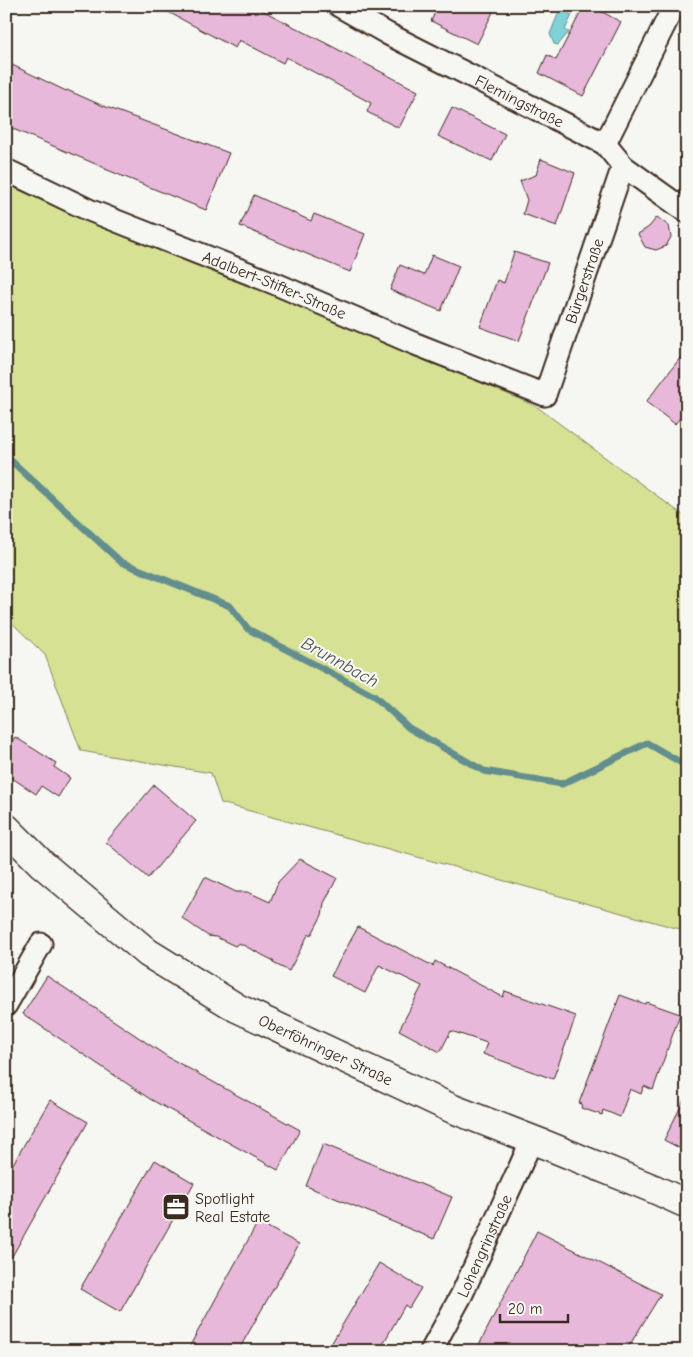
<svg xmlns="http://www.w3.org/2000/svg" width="693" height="1357" viewBox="0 0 693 1357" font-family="'Comic Neue',sans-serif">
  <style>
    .green { fill: #d6e194; stroke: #888659 }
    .water { fill: #80d1d8; stroke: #648e8e }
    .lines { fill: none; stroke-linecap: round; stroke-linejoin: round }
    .stream { stroke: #648e8e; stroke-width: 7 }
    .building { fill: #e7b8d9; stroke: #3b2a1e }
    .street-casing { stroke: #3b2a1e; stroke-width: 25 }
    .secondary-casing { stroke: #3b2a1e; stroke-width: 31 }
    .street { stroke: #f6f6f2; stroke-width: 21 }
    .secondary { stroke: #f6f6f2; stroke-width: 28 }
    .labels { text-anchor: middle; stroke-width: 4.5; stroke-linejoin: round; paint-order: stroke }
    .street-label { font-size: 16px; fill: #3b2a1e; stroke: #f6f6f2 }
    .poi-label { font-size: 16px; fill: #3b2a1e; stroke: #f6f6f2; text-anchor: start }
    .water-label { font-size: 18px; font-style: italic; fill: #4c544c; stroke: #f6f6f2 }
  </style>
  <rect width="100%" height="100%" fill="#f6f6f2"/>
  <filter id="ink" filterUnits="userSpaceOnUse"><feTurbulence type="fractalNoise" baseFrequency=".02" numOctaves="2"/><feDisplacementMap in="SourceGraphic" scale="10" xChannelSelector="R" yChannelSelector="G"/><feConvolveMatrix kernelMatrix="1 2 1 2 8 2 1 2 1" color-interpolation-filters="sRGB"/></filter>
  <g filter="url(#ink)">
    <path class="green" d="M 6,184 L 65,211 L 365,331 L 537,407 L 687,518 L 687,931 L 221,803 L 211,773 L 81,751 L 45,655 L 6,617 Z"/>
    <path class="water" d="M 560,9 L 572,15 L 565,30 L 569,32 L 558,45 L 554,44 L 550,34 Z"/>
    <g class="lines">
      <path class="stream" d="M 6,456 L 121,562 L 230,606 L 248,629 L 374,696 L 409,728 L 484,771 L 562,784 L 647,743 L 687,766"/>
    </g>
    <path class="building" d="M 157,6 L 254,6 L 418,91 L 399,128 L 367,112 L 371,103 L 286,57 L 283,63 L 239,40 L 235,48 Z
      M 438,6 L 496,6 L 477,44 L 431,21 Z
      M 584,6 L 591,6 L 621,22 L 583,96 L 539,73 L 547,55 L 556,60 Z
      M 6,62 L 66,91 L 67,90 L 101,105 L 229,153 L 206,210 L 105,169 L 105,168 L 6,126 Z
      M 452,108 L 505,134 L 492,161 L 438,136 Z
      M 541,159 L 575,173 L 557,226 L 523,214 L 527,200 L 520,181 L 536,175 Z
      M 254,195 L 311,221 L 314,214 L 365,234 L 350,272 L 240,226 Z
      M 657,217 L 669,226 L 671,237 L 666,246 L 656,250 L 645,247 L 638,234 L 649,227 Z
      M 514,252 L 548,263 L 519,341 L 480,327 L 497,280 L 504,283 Z
      M 432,255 L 459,266 L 441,311 L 390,290 L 400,265 L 424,275 Z
      M 687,349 L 687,409 L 675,424 L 646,402 Z
      M 15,737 L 56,763 L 54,767 L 70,778 L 58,797 L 41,786 L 36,794 L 6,774 L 6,750 Z
      M 154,785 L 196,821 L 148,878 L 106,842 Z
      M 300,859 L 337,878 L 324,903 L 322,915 L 312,934 L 308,935 L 289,971 L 273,963 L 274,961 L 239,943 L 235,946 L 216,937 L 208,936 L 182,918 L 205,877 L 236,892 L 248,892 L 270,902 L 278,882 Z
      M 358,927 L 433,966 L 435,961 L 503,997 L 505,991 L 576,1016 L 553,1079 L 483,1054 L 487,1043 L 451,1031 L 440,1052 L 399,1030 L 422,986 L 379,965 L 365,993 L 331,976 Z
      M 47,976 L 168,1057 L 300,1130 L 278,1170 L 150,1099 L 23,1014 Z
      M 620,995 L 645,1004 L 646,1002 L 680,1014 L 653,1090 L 644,1086 L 641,1094 L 630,1089 L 620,1117 L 603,1110 L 602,1115 L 581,1108 L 582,1104 L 579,1103 Z
      M 687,1094 L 687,1152 L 664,1140 Z
      M 50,1100 L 88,1122 L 6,1267 L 6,1176 Z
      M 323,1144 L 452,1197 L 434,1239 L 306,1186 Z
      M 155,1160 L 194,1183 L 120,1312 L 80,1289 Z
      M 258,1222 L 299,1244 L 238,1351 L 187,1351 Z
      M 537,1231 L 661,1294 L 626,1351 L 476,1351 Z
      M 379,1263 L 421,1288 L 409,1308 L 405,1305 L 379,1351 L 327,1351 Z"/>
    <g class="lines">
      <defs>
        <g id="street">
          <path id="s1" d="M 339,6 L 388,34 L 605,144 L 623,166 L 687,212"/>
          <path d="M 605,144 L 674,6"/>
          <path id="s2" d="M 6,170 L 89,210 L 276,284 L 413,343 L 545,395 L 623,166"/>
          <path d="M 6,1005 L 41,944"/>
          <path id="s3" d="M 431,1351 L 462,1294 L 532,1140"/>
        </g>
        <g id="secondary">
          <path id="s4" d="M 6,828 L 42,864 L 148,953 L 237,1008 L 453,1109 L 546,1145 L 654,1189 L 687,1204"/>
        </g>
      </defs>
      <use href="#street" class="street-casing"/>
      <use href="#secondary" class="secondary-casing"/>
      <use href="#street" class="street"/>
      <use href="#secondary" class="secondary"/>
    </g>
  </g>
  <defs>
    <symbol id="office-square" viewBox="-11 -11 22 22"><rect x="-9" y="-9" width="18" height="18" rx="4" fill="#3b2a1e" stroke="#f6f6f2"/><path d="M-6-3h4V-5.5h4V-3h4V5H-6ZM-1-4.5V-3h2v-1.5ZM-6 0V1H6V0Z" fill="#fff"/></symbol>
  </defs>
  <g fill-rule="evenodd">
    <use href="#office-square" x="160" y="1191" width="32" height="32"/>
  </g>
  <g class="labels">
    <g class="street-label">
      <text dy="6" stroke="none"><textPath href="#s1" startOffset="204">Flemingstraße</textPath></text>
      <text dy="6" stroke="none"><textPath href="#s2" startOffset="705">Bürgerstraße</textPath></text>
      <text dy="6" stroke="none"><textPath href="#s2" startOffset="292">Adalbert-Stifter-Straße</textPath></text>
      <text dy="6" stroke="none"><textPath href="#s4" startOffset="392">Oberföhringer Straße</textPath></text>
      <text dy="6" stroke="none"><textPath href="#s3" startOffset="118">Lohengrinstraße</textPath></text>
    </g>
    <g class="poi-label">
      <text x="195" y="1204">Spotlight<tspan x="195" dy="18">Real Estate</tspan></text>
    </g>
    <g class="water-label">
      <text transform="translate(340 662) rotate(29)" y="6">Brunnbach</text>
    </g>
  </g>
  <rect width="693" height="1357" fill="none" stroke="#f6f6f2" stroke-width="25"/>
  <rect x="12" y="12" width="668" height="1332" fill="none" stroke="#3b2a1e" stroke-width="2" filter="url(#ink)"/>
  <path d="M500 1314v8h68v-8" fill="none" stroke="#3b2a1e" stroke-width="2.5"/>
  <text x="508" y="1314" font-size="15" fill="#3b2a1e" stroke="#f6f6f2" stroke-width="4" paint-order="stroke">20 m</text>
</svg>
